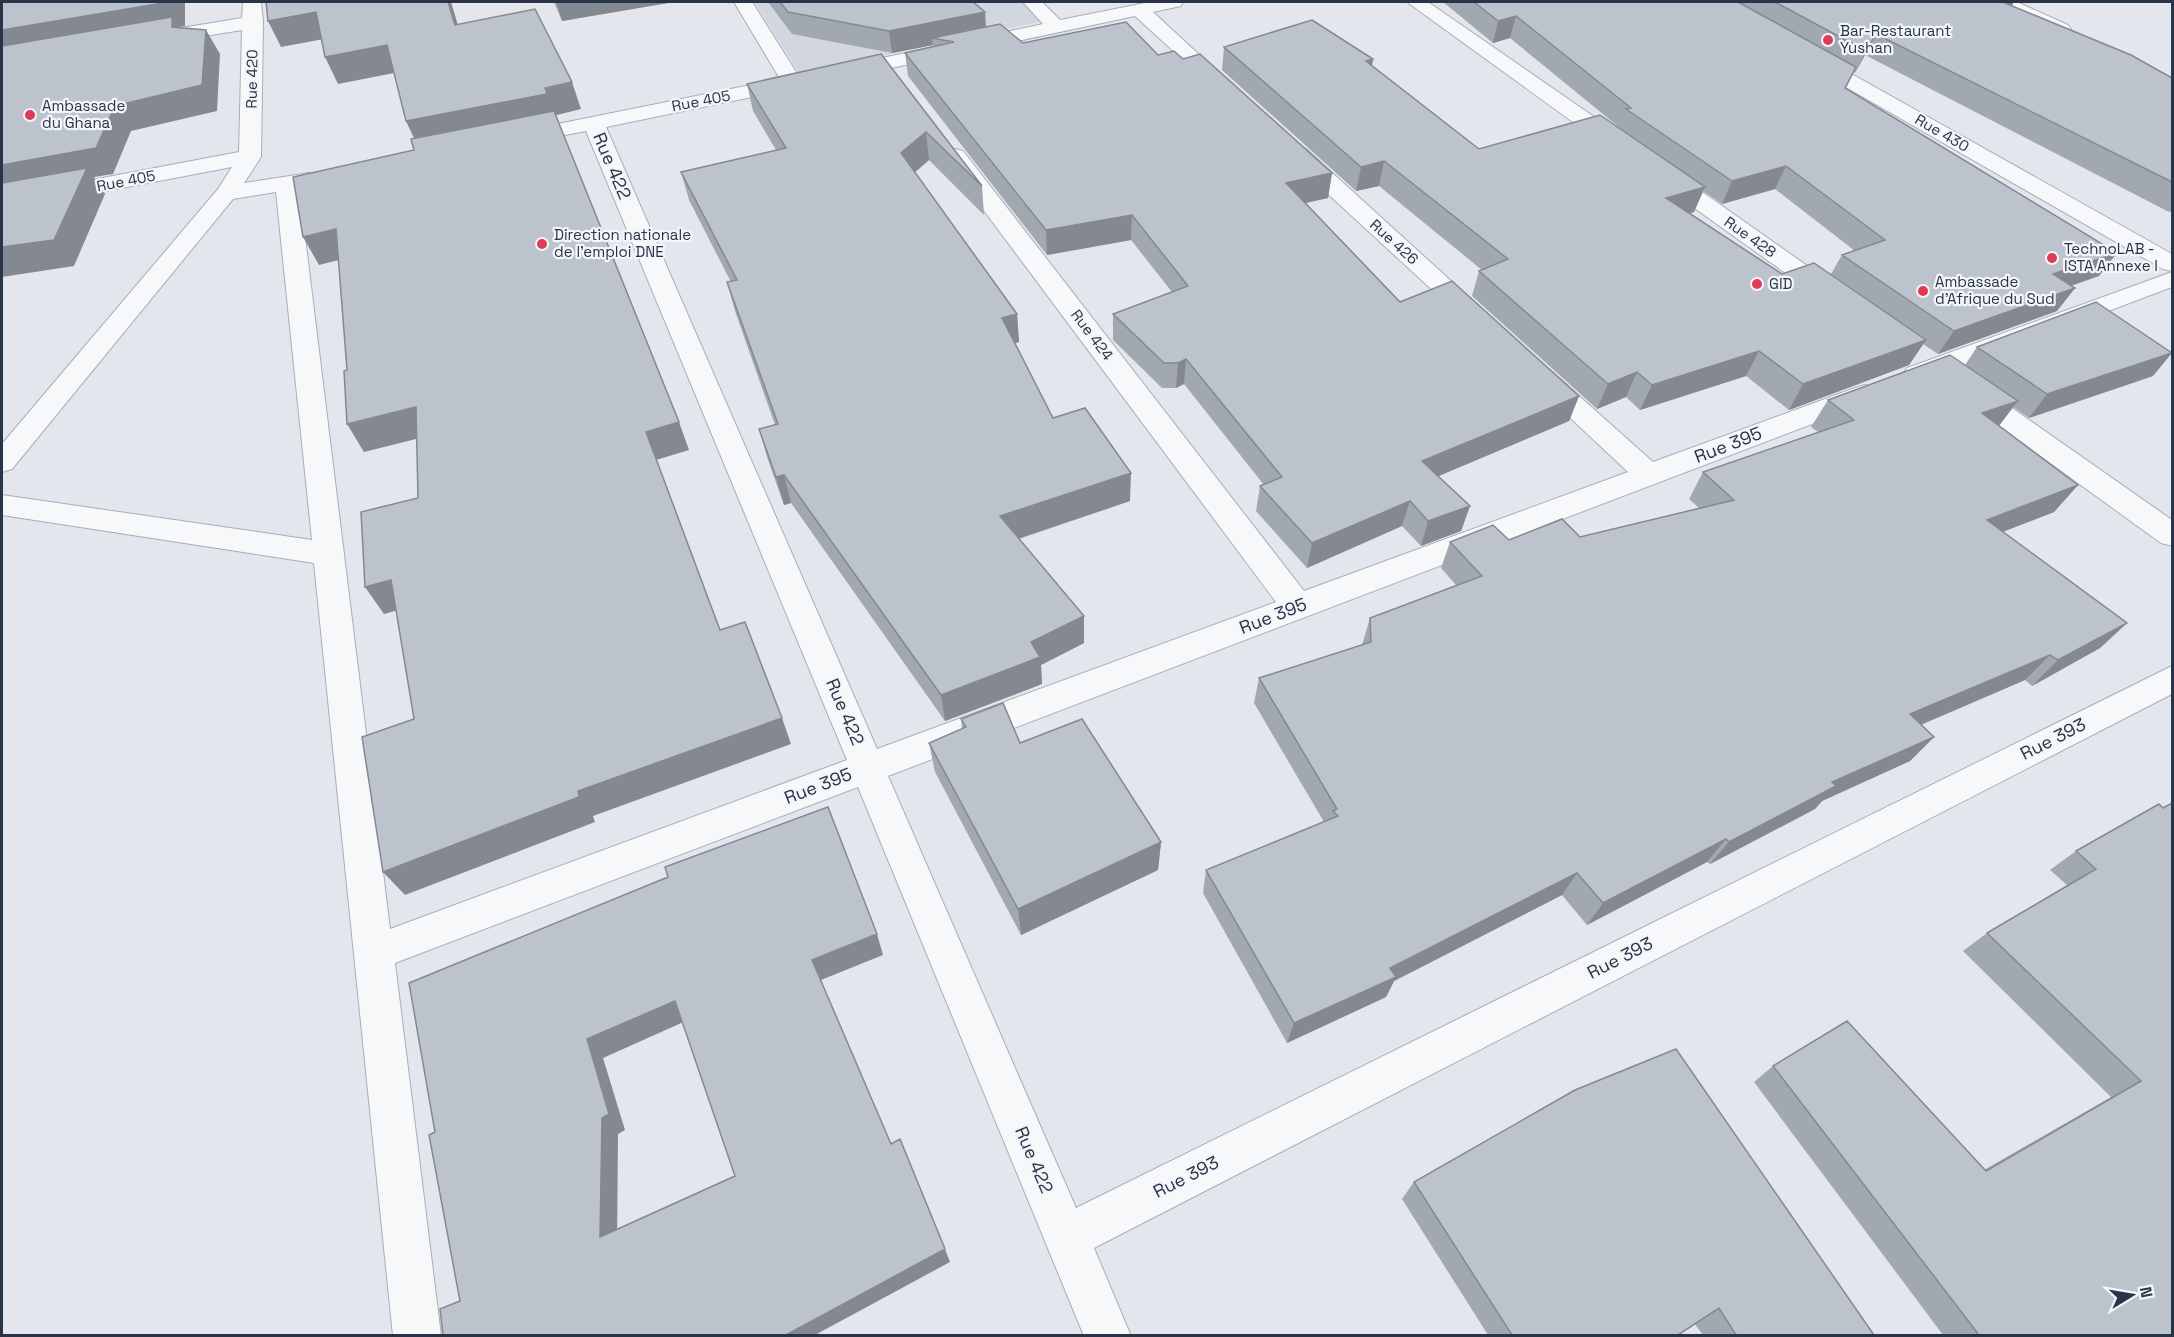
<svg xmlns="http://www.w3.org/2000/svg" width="2174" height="1337" viewBox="0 0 2174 1337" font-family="'Space Grotesk',sans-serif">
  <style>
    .built { fill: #d1d6df }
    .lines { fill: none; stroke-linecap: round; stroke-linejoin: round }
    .minor-casing { stroke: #a7aeb8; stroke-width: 2 }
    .minor { fill: #f6f8fa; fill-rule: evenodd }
    .wall { fill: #a2a8b0; fill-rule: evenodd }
    .shaded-wall { fill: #848890 }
    .building { fill: #bcc3cd; stroke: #848890; stroke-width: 1.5; fill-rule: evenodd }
    .poi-dot { fill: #de3c56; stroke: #f3f6f9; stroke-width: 2 }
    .labels { text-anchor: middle; stroke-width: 4.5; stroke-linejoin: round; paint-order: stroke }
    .far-poi-label { font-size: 15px; fill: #283447; stroke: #f3f6f9; text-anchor: start }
    .far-street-label { font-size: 15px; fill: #283447; stroke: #f3f6f9 }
    .street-label { font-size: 18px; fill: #283447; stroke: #f3f6f9 }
  </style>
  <rect width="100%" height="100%" fill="#e3e7ed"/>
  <path class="built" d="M 754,2 L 1025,2 L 1043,21 L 800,74 Z"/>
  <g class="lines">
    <defs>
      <path id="minor" d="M 243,2 L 261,2 L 263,22 L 261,157 L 244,183 L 309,173 L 317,175 L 320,180 L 317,185 L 299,188 L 390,929 L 847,760 L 586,131 L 518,144 L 510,143 L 507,138 L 510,133 L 518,132 L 780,79 L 734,2 L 752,2 L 803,83 L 800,87 L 606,127 L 877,749 L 1276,602 L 947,161 L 944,156 L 947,151 L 955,149 L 963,151 L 1304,591 L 1628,472 L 1533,383 L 1529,377 L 1533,371 L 1542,368 L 1551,371 L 1653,462 L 1855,388 L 1865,385 L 1875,388 L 1879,394 L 1875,400 L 888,776 L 1076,1208 L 2172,666 L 2172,694 L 1094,1248 L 1131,1336 L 1084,1336 L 858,787 L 395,963 L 441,1336 L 393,1336 L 314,563 L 2,515 L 2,495 L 312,540 L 276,192 L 233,199 L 12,469 L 2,472 L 2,444 L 218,189 L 232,167 L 2,211 L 2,197 L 239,152 L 242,30 L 163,43 L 156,41 L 153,37 L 156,33 L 163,31 L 242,18 Z
        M 1023,2 L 1042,2 L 1060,20 L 1150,2 L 1183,2 L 1181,6 L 1153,12 L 1234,87 L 1231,91 L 1224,93 L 1217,91 L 1135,16 L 844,78 L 837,76 L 834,72 L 837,68 L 844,66 L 1043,24 Z
        M 1407,2 L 1428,2 L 1629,141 L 1632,146 L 1629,151 L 1621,153 L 1613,151 Z
        M 1994,2 L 2017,2 L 2068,25 L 2071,29 L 2068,33 L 2054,33 L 1996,6 Z
        M 1811,53 L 1818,55 L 2172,254 L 2172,271 L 2163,269 L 1804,63 L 1801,59 L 1804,55 Z
        M 1298,147 L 1306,149 L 1484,311 L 1488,316 L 1484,321 L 1475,324 L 1466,321 L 1290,159 L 1287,154 L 1290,149 Z
        M 1663,168 L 1671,170 L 1840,289 L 1843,294 L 1840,299 L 1831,301 L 1822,299 L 1655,180 L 1652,175 L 1655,170 Z
        M 2172,272 L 2172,287 L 1925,380 L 1916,383 L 1907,380 L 1903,374 L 1907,368 Z
        M 1969,382 L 1979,385 L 2172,520 L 2172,546 L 2161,543 L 1959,397 L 1955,391 L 1959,385 Z"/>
    </defs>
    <use href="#minor" class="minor-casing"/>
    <use href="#minor" class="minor"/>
  </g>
  <path class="wall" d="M 554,2 L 674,2 L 562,21 Z
    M 768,2 L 973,2 L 985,12 L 986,27 L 1023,43 L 1158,55 L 1183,59 L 1332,173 L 1328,198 L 1305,203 L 1400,302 L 1579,396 L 1569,421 L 1438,476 L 1470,506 L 1461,531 L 1421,546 L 1402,526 L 1307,568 L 1256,511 L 1260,486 L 1264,485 L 1184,384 L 1176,388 L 1162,388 L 1113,340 L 1113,314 L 1172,292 L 1131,240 L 1047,255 L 908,76 L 905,53 L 933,46 L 933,45 L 892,53 L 792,34 Z
    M 1443,2 L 2014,2 L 2011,6 L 2172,78 L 2172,211 L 2169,212 L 1865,55 L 1855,73 L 1854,72 L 1846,88 L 2099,276 L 2071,286 L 2075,288 L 2057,311 L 1938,354 L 1923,344 L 1909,365 L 1789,410 L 1746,376 L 1640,410 L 1626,397 L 1597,409 L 1472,296 L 1479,271 L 1482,270 L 1379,186 L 1356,191 L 1222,70 L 1224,47 L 1373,59 L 1372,66 L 1479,149 L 1620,128 L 1510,38 L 1493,43 ZM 1775,189 L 1855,251 L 1842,255 L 1831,274 L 1782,274 L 1689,214 L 1694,212 L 1703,191 L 1722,204 Z
    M 881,54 L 982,186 L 984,215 L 929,160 L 915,172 L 1017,314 L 1019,342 L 1015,343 L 1053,418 L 1130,501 L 1019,539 L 1084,643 L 1041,665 L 1042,684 L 945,721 L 791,503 L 784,505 L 767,457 L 759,429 L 775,425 L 735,311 L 727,282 L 731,282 L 689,200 L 681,172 L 776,150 L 753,111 L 747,84 Z
    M 1977,347 L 2153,376 L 2029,418 L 2013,407 L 1999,426 L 2078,485 L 2054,512 L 2003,532 L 2127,623 L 2100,648 L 2032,686 L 2025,680 L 1921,725 L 1934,737 L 1910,761 L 1822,801 L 1815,809 L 1710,864 L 1707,862 L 1587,925 L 1562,895 L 1394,981 L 1386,997 L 1287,1043 L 1203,893 L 1206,870 L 1324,822 L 1254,703 L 1259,678 L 1362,645 L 1370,618 L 1456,585 L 1441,568 L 1450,542 L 1580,537 L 1699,508 L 1689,499 L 1703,472 L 1818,432 L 1811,427 L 1828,400 L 1965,365 Z
    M 961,719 L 1020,743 L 1161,842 L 1158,870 L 1021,935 L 935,772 L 929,743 L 962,729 Z
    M 2159,804 L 2172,1335 L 1943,1335 L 1754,1082 L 1773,1066 L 1984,1170 L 2111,1097 L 1963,951 L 1987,933 L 2067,885 L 2050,870 L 2076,851 Z
    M 1414,1182 L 1874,1335 L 1703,1335 L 1695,1324 L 1678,1335 L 1488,1335 L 1402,1199 Z"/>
  <path class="shaded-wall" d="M 169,2 L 185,2 L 185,26 L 2,58 L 2,30 Z
    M 448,2 L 451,2 L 466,52 L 455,25 Z
    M 556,2 L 674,2 L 562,21 Z
    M 2010,2 L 2014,2 L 2002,21 L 2005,3 Z
    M 316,12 L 329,38 L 281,47 L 268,21 Z
    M 985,12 L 986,34 L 932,38 L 933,45 L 892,53 L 889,31 Z
    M 1516,16 L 1510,38 L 1493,43 L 1498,21 Z
    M 206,30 L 220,54 L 217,111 L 131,131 L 113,174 L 94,177 L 105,194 L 74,266 L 2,277 L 2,162 L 115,106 Z
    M 1876,34 L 1865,55 L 1855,73 L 1866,51 Z
    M 387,45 L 399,72 L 338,84 L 325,57 Z
    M 1373,59 L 1369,83 L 1366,61 Z
    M 572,82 L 581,109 L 419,149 L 406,121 Z
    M 926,132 L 929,160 L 905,181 L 901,153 Z
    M 1384,161 L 1379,186 L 1356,191 L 1361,167 Z
    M 1786,166 L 1775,189 L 1722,204 L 1732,181 Z
    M 1332,173 L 1328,198 L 1283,208 L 1286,183 Z
    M 1705,187 L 1694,212 L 1656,223 L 1666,198 Z
    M 1132,215 L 1131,240 L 1047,255 L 1046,230 Z
    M 336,229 L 351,257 L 319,265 L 303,237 Z
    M 2117,253 L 2099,276 L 2037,297 L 2053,274 Z
    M 2075,288 L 2057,311 L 1938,354 L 1954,331 Z
    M 1017,314 L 1019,342 L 1004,347 L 1002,318 Z
    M 1926,340 L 1909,365 L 1789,410 L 1803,384 Z
    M 1759,351 L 1746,376 L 1640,410 L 1652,385 Z
    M 2172,353 L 2153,376 L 2029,418 L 2047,394 Z
    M 1186,359 L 1184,384 L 1176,388 L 1178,363 Z
    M 1637,372 L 1626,397 L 1597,409 L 1608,384 Z
    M 1579,396 L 1569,421 L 1415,486 L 1422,461 Z
    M 2018,401 L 1997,428 L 1982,413 Z
    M 416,407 L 432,435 L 364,452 L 347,424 Z
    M 679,422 L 689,450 L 656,460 L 646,432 Z
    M 1131,473 L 1130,501 L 1002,544 L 1000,516 Z
    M 784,475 L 791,503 L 784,505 L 776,477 Z
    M 2078,485 L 2054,512 L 1965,546 L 1987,520 Z
    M 1410,501 L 1402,526 L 1307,568 L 1312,543 Z
    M 1470,506 L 1461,531 L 1421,546 L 1428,521 Z
    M 391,580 L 409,607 L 384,614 L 365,587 Z
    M 1084,616 L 1084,643 L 1041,665 L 1042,684 L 945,721 L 941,695 L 1031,642 Z
    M 2127,623 L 2100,648 L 2032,686 L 2058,660 Z
    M 2050,655 L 2025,680 L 1887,739 L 1910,714 Z
    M 782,718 L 791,744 L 593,816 L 595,822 L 405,895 L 383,872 L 578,791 Z
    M 1934,737 L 1910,761 L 1822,801 L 1815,809 L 1710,864 L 1729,842 L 1832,782 Z
    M 1726,839 L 1707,862 L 1587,925 L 1603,903 Z
    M 1161,842 L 1158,870 L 1021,935 L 1018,909 Z
    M 1577,873 L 1562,895 L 1394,981 L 1386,997 L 1287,1043 L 1294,1023 L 1390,968 Z
    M 877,934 L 883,955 L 821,980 L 812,960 Z
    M 675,1001 L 688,1020 L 603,1058 L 625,1130 L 618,1134 L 617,1250 L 600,1237 L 587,1039 Z
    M 945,1249 L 950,1262 L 815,1335 L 786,1335 Z"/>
  <path class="building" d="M 2,2 L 169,2 L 2,30 Z
    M 266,2 L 448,2 L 455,25 L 535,9 L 572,82 L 545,88 L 547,94 L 406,121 L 387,45 L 325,57 L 316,12 L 268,21 Z
    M 780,2 L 973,2 L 985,12 L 889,31 L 788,12 Z
    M 1474,2 L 1738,2 L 1856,67 L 1845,88 L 2117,253 L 2053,274 L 2075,288 L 1954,331 L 1842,255 L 1885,240 L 1786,166 L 1732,181 L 1626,109 L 1631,108 L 1516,16 L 1498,21 Z
    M 1775,2 L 2010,2 L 2005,3 L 2131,55 L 2172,78 L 2172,182 L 1876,34 L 1866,51 Z
    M 172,17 L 172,27 L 206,30 L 202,85 L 115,106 L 96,148 L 2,165 L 2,46 Z
    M 1312,20 L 1373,59 L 1366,61 L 1479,149 L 1600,115 L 1705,187 L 1666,198 L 1782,274 L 1814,263 L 1926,340 L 1803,384 L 1759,351 L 1652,385 L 1637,372 L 1608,384 L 1479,271 L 1508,259 L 1384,161 L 1361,167 L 1224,47 Z
    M 1126,22 L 1158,55 L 1174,51 L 1183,59 L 1200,54 L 1332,173 L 1286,183 L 1400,302 L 1452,281 L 1579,396 L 1422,461 L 1470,506 L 1428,521 L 1410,501 L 1312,543 L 1260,486 L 1282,477 L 1186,359 L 1178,363 L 1164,363 L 1113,314 L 1188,286 L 1132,215 L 1046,230 L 905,53 L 954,42 L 932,38 L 1000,24 L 1023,43 Z
    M 881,54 L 982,186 L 926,132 L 901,153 L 1017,314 L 1002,318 L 1053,418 L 1085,408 L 1131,473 L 1000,516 L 1084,616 L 1031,642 L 1040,657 L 941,695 L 784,475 L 776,477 L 759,429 L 778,424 L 727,282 L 737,280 L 681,172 L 786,148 L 747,84 Z
    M 554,111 L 679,422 L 646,432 L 720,630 L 745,622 L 782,718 L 578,791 L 579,797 L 383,872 L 362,737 L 414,719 L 391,580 L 365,587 L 361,512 L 418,498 L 416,407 L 347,424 L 344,371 L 347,370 L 336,229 L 303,237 L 293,177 L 414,150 L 411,139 Z
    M 87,168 L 54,240 L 2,247 L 2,183 Z
    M 2096,302 L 2172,353 L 2047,394 L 1977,347 Z
    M 1950,355 L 2018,401 L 1982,413 L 2078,485 L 1987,520 L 2127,623 L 2058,660 L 2050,655 L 1910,714 L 1934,737 L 1832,782 L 1836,786 L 1729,842 L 1726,839 L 1603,903 L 1577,873 L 1390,968 L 1396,977 L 1294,1023 L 1206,870 L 1338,816 L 1333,811 L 1337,809 L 1259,678 L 1371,642 L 1370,618 L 1482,576 L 1450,542 L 1493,525 L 1509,540 L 1562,519 L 1580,537 L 1734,500 L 1703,472 L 1854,420 L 1828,400 Z
    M 1003,703 L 1020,743 L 1082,719 L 1161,842 L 1018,909 L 929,743 L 966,727 L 961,719 Z
    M 2172,803 L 2172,1335 L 1979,1335 L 1773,1066 L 1847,1021 L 1986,1171 L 2141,1081 L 1987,933 L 2096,869 L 2076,851 L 2159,804 L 2163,808 Z
    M 828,807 L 877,934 L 812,960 L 891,1144 L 900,1139 L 945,1249 L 786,1335 L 443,1335 L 440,1309 L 460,1301 L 429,1135 L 435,1132 L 409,983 L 668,877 L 665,867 ZM 675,1001 L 735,1176 L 600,1237 L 602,1118 L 609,1114 L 587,1039 Z
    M 1676,1049 L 1874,1335 L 1736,1335 L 1719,1308 L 1678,1335 L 1512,1335 L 1414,1182 L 1575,1090 Z"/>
  <g class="poi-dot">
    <circle cx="1828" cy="40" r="6"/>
    <circle cx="30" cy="115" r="6"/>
    <circle cx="542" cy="244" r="6"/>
    <circle cx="2052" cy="258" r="6"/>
    <circle cx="1757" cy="284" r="6"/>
    <circle cx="1923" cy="291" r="6"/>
  </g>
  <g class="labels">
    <g class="far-poi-label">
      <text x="1840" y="36">Bar-Restaurant<tspan x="1840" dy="17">Yushan</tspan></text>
      <text x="42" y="111">Ambassade<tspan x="42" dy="17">du Ghana</tspan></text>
      <text x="554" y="240">Direction nationale<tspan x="554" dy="17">de l'emploi DNE</tspan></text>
      <text x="2064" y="254">TechnoLAB -<tspan x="2064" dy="17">ISTA Annexe I</tspan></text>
      <text x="1935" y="287">Ambassade<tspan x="1935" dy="17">d'Afrique du Sud</tspan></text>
      <text x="1769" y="289">GID</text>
    </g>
    <g class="far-street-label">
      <text transform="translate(252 79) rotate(-89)" y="5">Rue 420</text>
      <text transform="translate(701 101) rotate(-11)" y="5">Rue 405</text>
      <text transform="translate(1942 133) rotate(30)" y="5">Rue 430</text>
      <text transform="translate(126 181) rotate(-11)" y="5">Rue 405</text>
      <text transform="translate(1750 237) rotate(35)" y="5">Rue 428</text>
      <text transform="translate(1394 242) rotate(42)" y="5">Rue 426</text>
      <text transform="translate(1092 335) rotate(53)" y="5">Rue 424</text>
    </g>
    <g class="street-label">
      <text transform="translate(612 166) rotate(67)" y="6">Rue 422</text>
      <text transform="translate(1728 445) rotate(-21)" y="6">Rue 395</text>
      <text transform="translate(1273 616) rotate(-21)" y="6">Rue 395</text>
      <text transform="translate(845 712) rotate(67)" y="6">Rue 422</text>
      <text transform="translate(2053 739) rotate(-27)" y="6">Rue 393</text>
      <text transform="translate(818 786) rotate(-21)" y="6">Rue 395</text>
      <text transform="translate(1620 958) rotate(-27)" y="6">Rue 393</text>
      <text transform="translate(1034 1160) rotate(67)" y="6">Rue 422</text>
      <text transform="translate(1186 1177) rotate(-27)" y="6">Rue 393</text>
    </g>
  </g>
  <rect width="2174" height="1337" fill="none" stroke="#283447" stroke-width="6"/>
  <g transform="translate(2132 1295) rotate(79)" stroke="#f3f6f9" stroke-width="4.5" paint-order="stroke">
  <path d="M0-4.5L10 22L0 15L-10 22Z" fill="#283447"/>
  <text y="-9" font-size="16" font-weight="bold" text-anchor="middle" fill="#283447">N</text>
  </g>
</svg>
